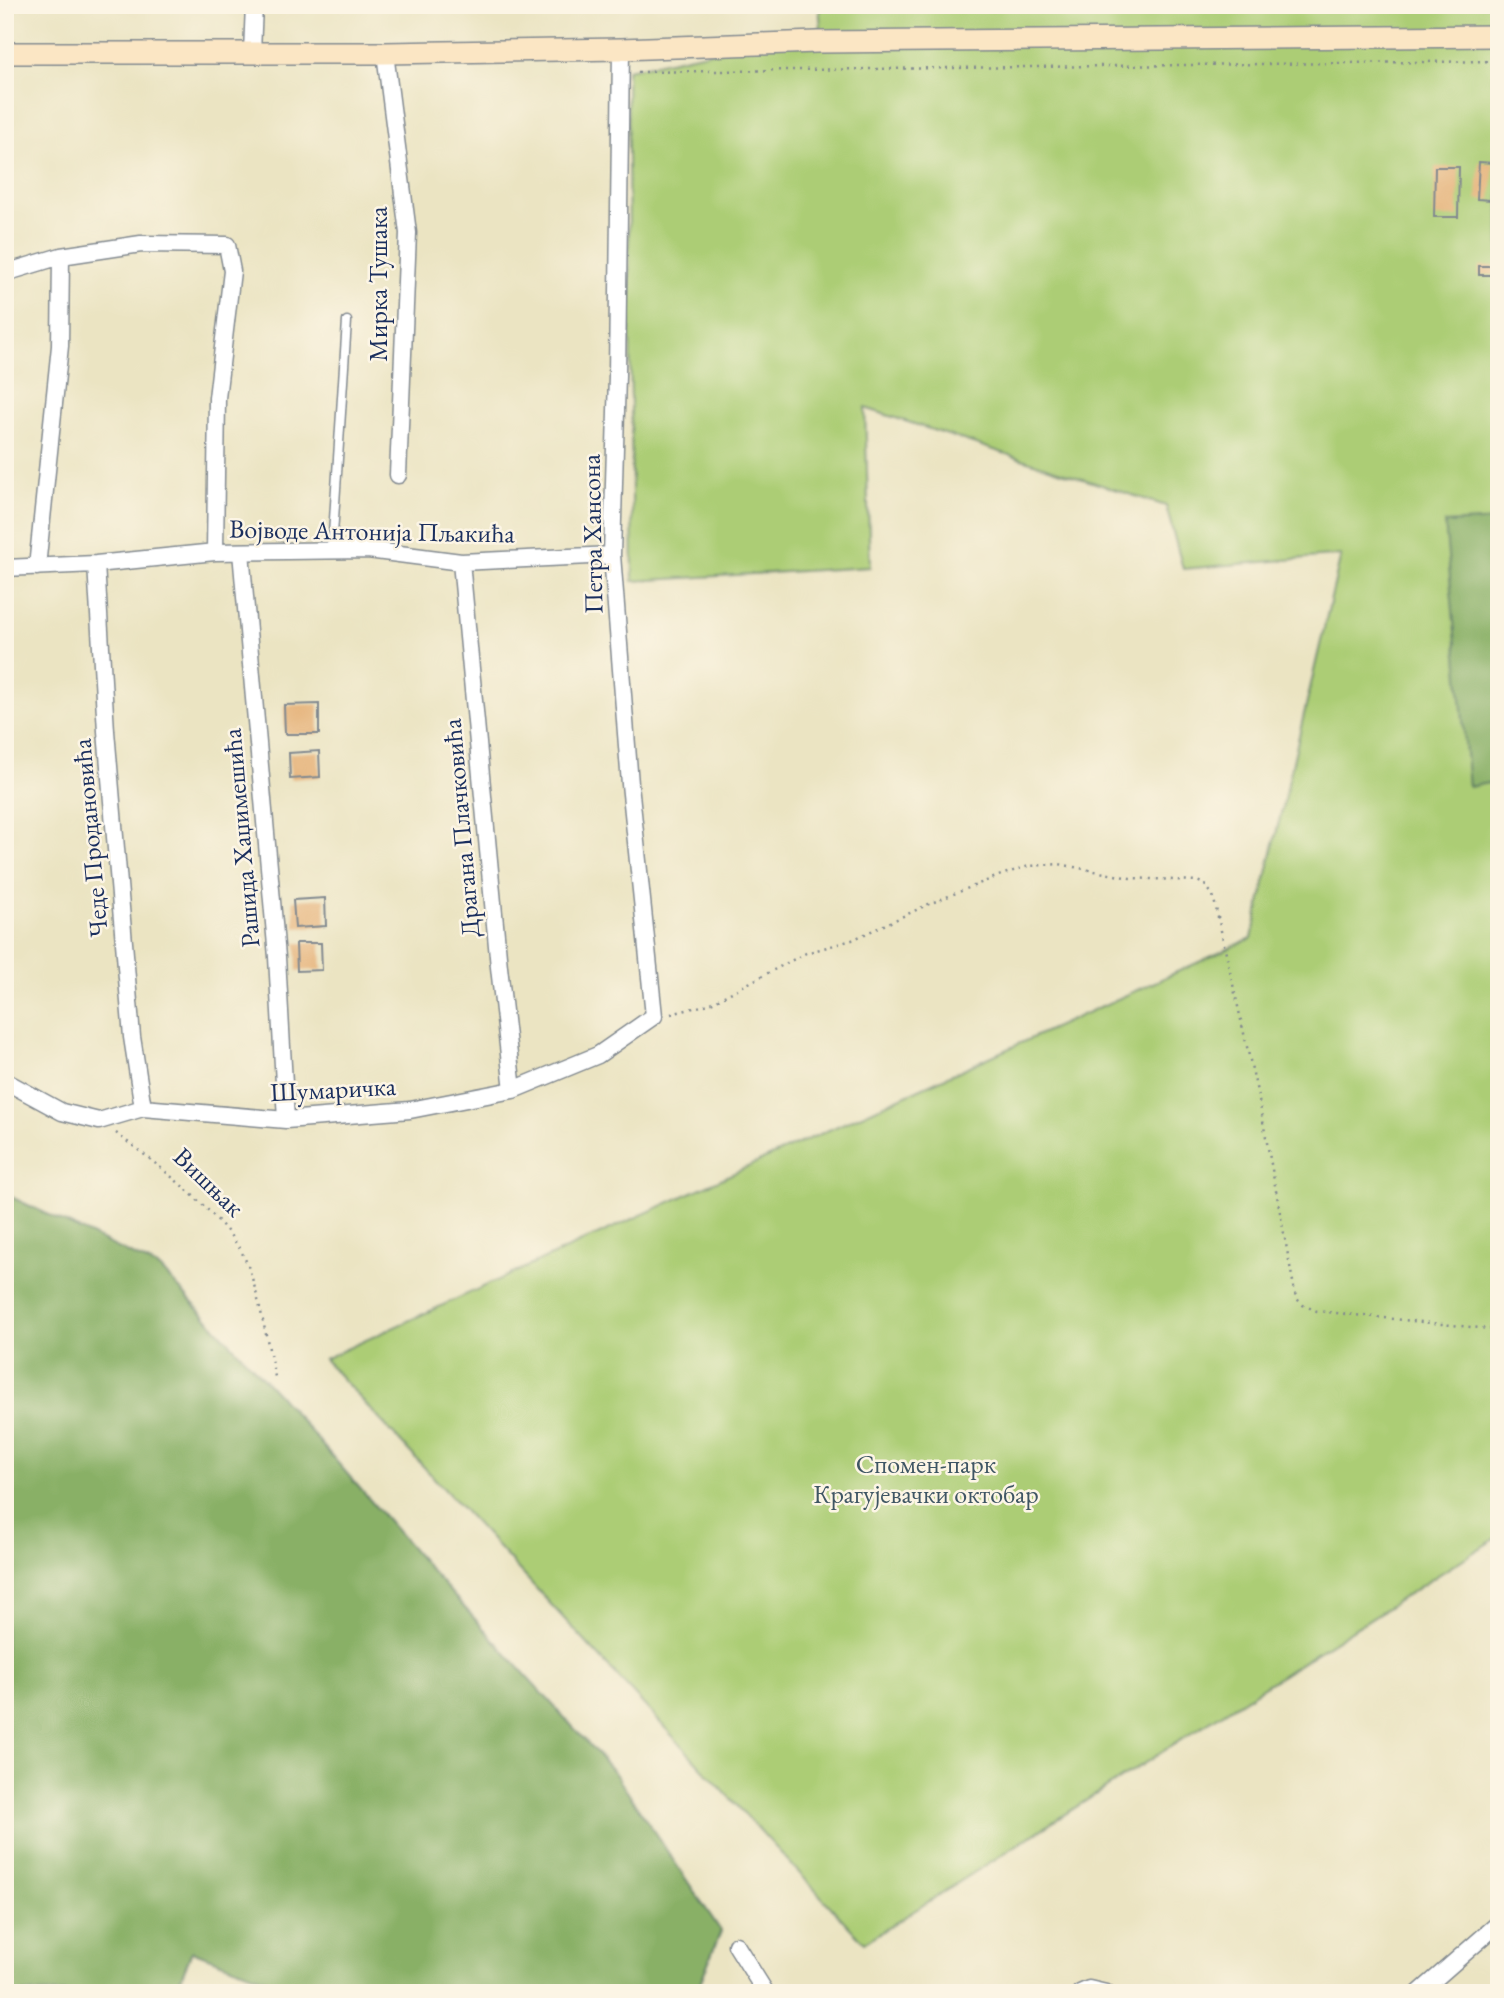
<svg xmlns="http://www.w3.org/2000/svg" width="1504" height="1998" viewBox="0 0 1504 1998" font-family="'EB Garamond',serif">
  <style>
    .green { fill: #accd75; stroke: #647e6a; stroke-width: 2 }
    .forest { fill: #89b066; stroke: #527062; stroke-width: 2 }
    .building { fill: #e5b279 }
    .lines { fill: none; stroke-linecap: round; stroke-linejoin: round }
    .lane-casing { stroke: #838a90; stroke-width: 11 }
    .street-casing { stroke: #838a90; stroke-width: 19 }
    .secondary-casing { stroke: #838a90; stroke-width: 24 }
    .path { stroke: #838a90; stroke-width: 2.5; stroke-dasharray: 2 5; stroke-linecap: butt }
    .lane { stroke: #fff; stroke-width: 8 }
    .street { stroke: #fff; stroke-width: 16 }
    .secondary { stroke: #fbe6c4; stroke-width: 21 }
    .labels { text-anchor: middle; stroke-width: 5; stroke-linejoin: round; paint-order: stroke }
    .street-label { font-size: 26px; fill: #1b2f5e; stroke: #fcf5e5 }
    .park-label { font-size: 26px; fill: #3f5664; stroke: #fcf5e5 }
  </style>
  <rect width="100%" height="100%" fill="#fcf5e5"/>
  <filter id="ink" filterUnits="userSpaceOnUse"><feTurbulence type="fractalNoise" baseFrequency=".0143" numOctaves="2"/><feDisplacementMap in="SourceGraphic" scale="14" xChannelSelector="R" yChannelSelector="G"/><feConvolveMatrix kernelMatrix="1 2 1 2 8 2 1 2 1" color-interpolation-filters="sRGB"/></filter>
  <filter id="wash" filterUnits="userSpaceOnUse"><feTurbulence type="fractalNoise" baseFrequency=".00686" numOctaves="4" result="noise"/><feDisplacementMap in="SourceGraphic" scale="28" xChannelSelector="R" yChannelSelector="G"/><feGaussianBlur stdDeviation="1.57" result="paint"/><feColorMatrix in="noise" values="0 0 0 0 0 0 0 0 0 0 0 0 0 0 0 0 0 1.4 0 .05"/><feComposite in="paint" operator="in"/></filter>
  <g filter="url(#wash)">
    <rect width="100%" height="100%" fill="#ebe4c2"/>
    <path class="green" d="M 819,5 L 1499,5 L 1499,1536 L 864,1943 L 324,1359 L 1252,938 L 1341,555 L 1183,569 L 1166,506 L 865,408 L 870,567 L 633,581 L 627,70 L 821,28 Z"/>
    <path class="forest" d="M 1499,520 L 1499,781 L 1469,787 L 1445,523 Z
      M 5,1194 L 160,1268 L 278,1394 L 435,1575 L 614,1772 L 721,1931 L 696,1993 L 288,1993 L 290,1988 L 192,1951 L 175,1993 L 5,1993 Z"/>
    <g id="blocks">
      <path class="building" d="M 1479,162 L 1494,163 L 1491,200 L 1477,199 Z
        M 1435,167 L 1459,167 L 1458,217 L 1434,217 Z
        M 1479,266 L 1499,266 L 1499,275 L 1479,275 Z
        M 319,704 L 319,734 L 285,734 L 284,705 Z
        M 319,751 L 320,777 L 290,779 L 289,753 Z
        M 325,898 L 326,926 L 295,928 L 293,900 Z
        M 296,943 L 321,943 L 322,970 L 297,971 Z"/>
    </g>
  </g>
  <g filter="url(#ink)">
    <use href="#blocks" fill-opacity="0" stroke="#838a90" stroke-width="2"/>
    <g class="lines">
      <defs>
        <path id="lane" d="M 332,550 L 347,321"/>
        <path id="street" d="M 252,52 L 254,5
          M 385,53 L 408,233 L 398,475
          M 5,273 L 61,256 L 141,244 L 227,245 L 232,271 L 217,398 L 215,552
          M 241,552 L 277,957 L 286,1120
          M 461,562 L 499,967 L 513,1090
          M 96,564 L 106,731 L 132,1037 L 143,1108
          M 37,567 L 60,346 L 61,256
          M 5,568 L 96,564 L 215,552 L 368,550 L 461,562 L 612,555
          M 5,1081 L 62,1112 L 99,1121 L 143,1108 L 286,1120 L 410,1110 L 513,1090 L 598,1055 L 654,1016 L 630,784 L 612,555 L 617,375 L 621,49
          M 736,1945 L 766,1993
          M 1080,1993 L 1089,1989 L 1106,1993
          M 1419,1993 L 1499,1923"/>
        <path id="secondary" d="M 5,53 L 385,53 L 621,49 L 817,42 L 1499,36"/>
      </defs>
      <use href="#lane" class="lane-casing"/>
      <use href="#street" class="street-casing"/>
      <use href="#secondary" class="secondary-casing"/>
      <path class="path" d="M 638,72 L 1499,61
        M 671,1014 L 709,1004 L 806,953 L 852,940 L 929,904 L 1001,875 L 1029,866 L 1059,864 L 1130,878 L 1197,881 L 1204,884 L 1213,895 L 1260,1105 L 1296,1298 L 1303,1305 L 1317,1311 L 1499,1330
        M 116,1133 C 154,1162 232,1220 248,1266 C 261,1303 267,1343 276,1381"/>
      <use href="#lane" class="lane"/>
      <use href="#street" class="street"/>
      <use href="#secondary" class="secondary"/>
    </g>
  </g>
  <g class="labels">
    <g class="street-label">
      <text transform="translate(378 284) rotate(-90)" y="9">Мирка Тушака</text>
      <text transform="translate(372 531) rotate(1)" y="9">Војводе Антонија Пљакића</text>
      <text transform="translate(592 534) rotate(-91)" y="9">Петра Хансона</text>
      <text transform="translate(461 828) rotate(-95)" y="9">Драгана Плачковића</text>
      <text transform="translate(90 838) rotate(-95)" y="9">Чеде Продановића</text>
      <text transform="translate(241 838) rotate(-95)" y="9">Рашида Хаџимешића</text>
      <text transform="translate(333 1089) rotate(-3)" y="9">Шумаричка</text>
      <text transform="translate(209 1182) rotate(44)" y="9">Вишњак</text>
    </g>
    <g class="park-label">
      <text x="926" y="1473">Спомен-парк<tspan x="926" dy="30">Крагујевачки октобар</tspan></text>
    </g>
  </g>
  <rect width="1504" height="1998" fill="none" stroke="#fcf5e5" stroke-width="28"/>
</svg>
